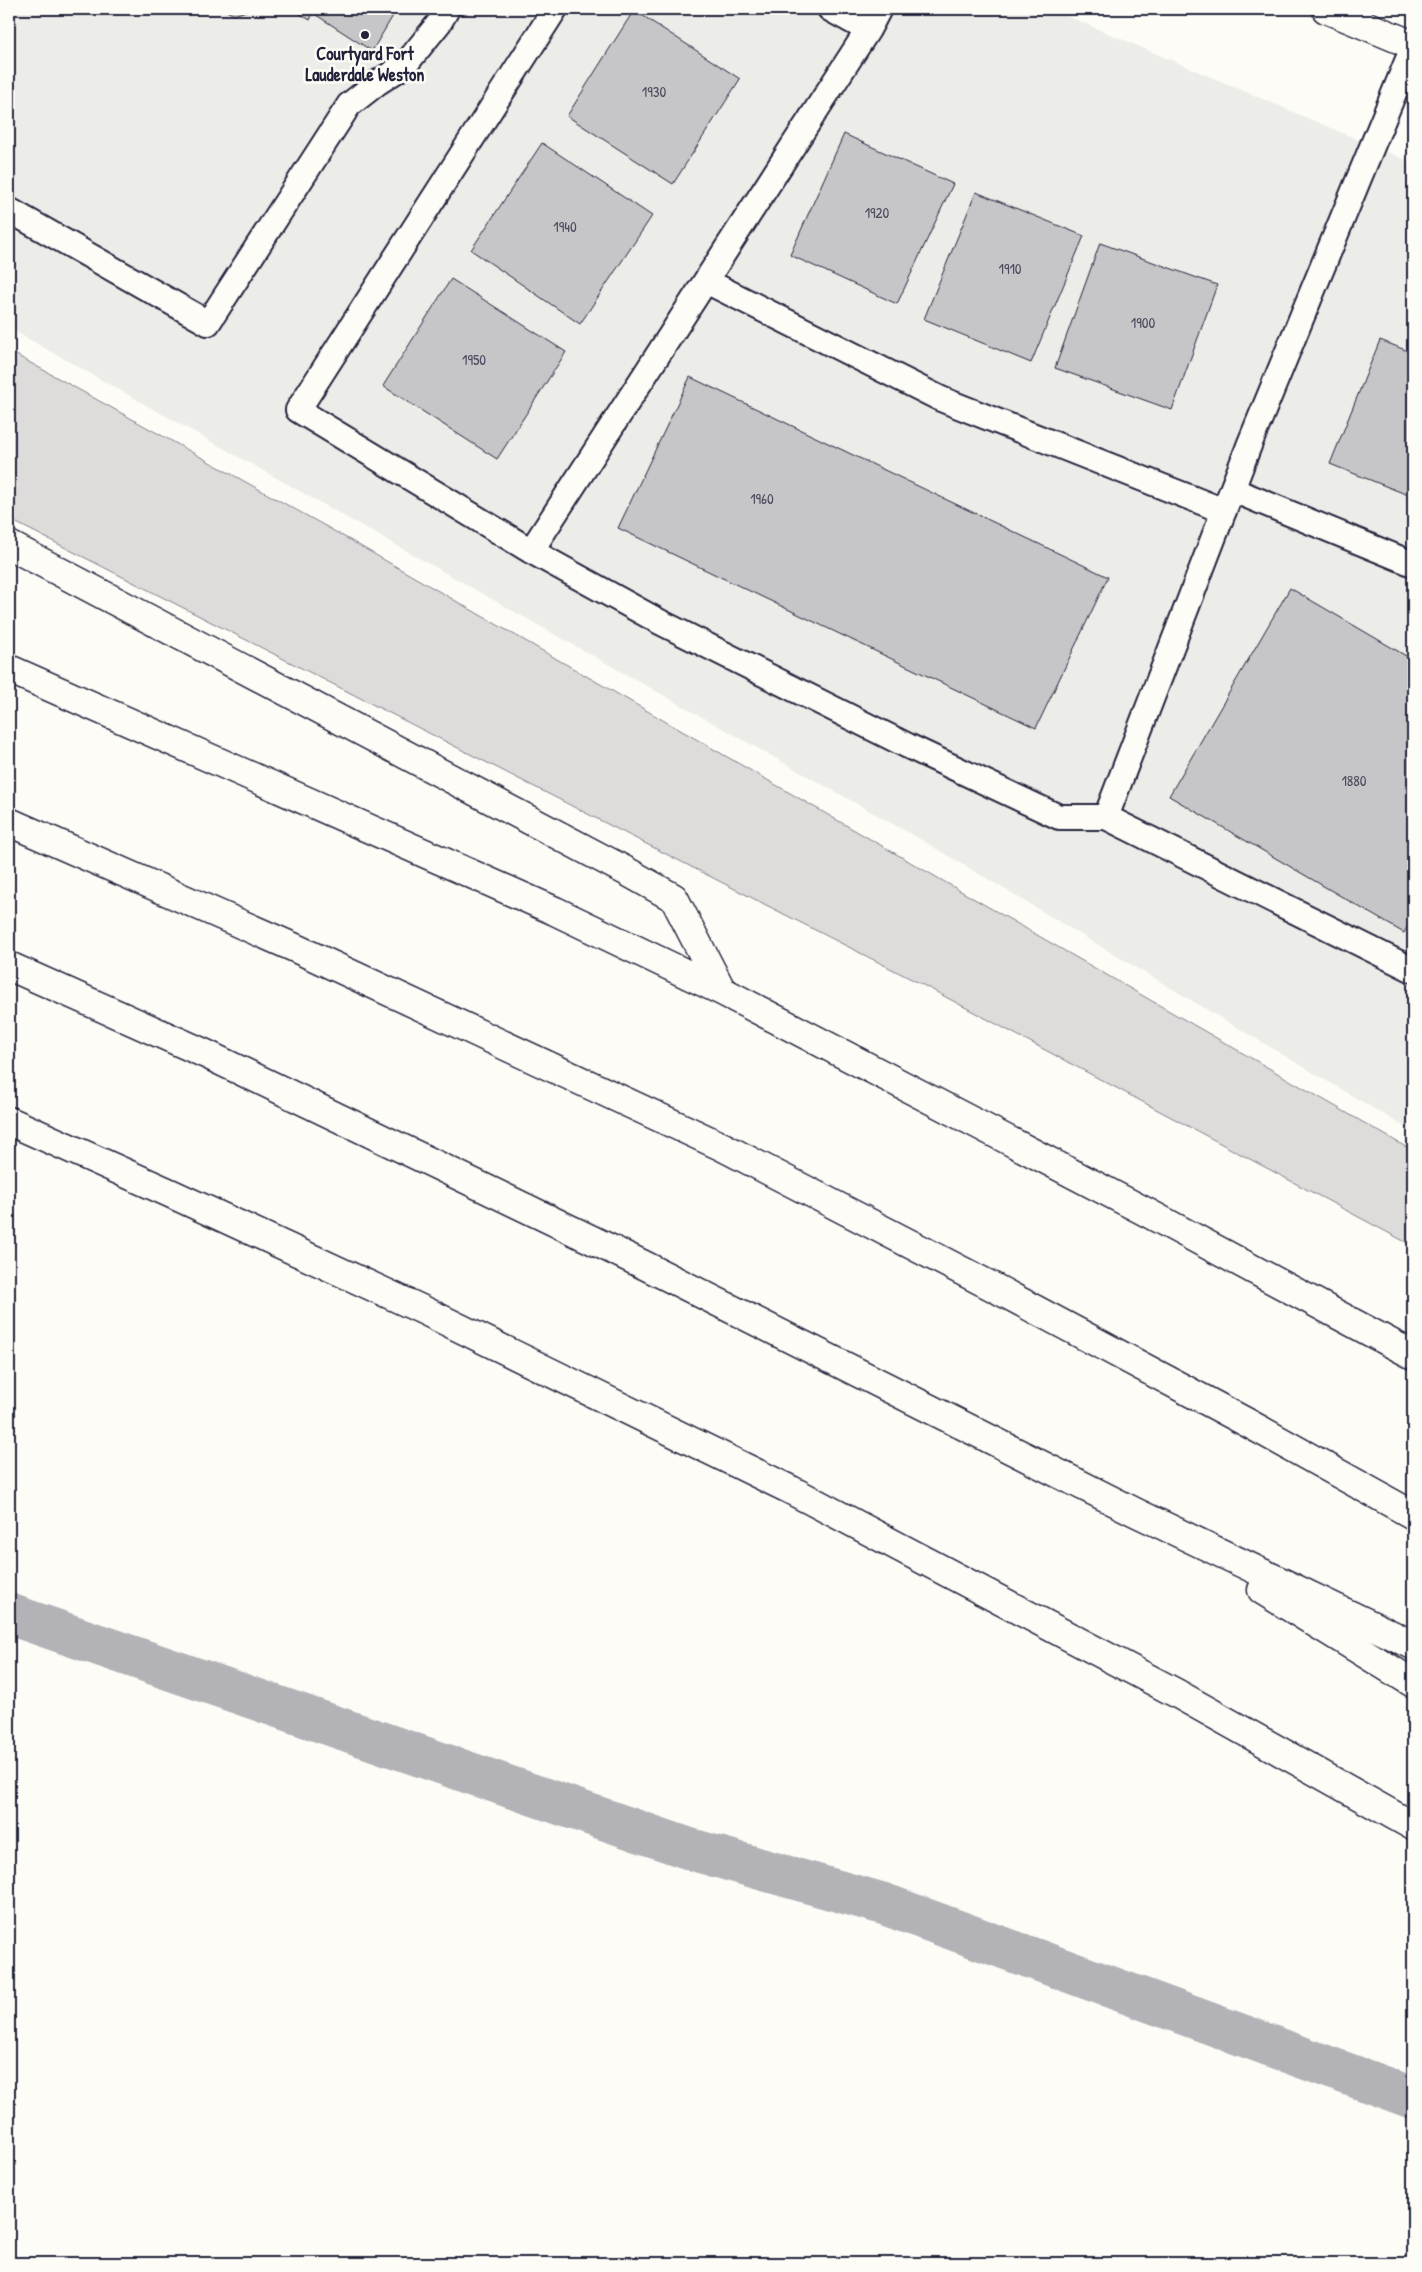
<svg xmlns="http://www.w3.org/2000/svg" width="1422" height="2272" viewBox="0 0 1422 2272" font-family="'Patrick Hand',sans-serif">
  <style>
    .built { fill: #ecece9 }
    .green { fill: #dddcdb; stroke: #807f8b }
    .lines { fill: none; stroke-linecap: round; stroke-linejoin: round }
    .canal { stroke: #b2b2b7; stroke-width: 42 }
    .building { fill: #c6c6c8; stroke: #22223b }
    .service-casing { stroke: #22223b; stroke-width: 28 }
    .minor-casing { stroke: #22223b; stroke-width: 31 }
    .motorway-casing { stroke: #22223b; stroke-width: 31 }
    .service { stroke: #fdfcf7; stroke-width: 24 }
    .minor { stroke: #fdfcf7; stroke-width: 28 }
    .motorway { stroke: #fdfcf7; stroke-width: 28 }
    .poi-dot { fill: #22223b; stroke: #fdfcf7; stroke-width: 2 }
    .labels { text-anchor: middle; stroke-width: 5; stroke-linejoin: round; paint-order: stroke }
    .number-label { font-size: 15px; fill: #4b4b5e }
    .poi-label { font-size: 18px; font-weight: bold; fill: #22223b; stroke: #fdfcf7 }
  </style>
  <rect width="100%" height="100%" fill="#fdfcf7"/>
  <filter id="ink" filterUnits="userSpaceOnUse"><feTurbulence type="fractalNoise" baseFrequency=".02" numOctaves="2"/><feDisplacementMap in="SourceGraphic" scale="10" xChannelSelector="R" yChannelSelector="G"/><feConvolveMatrix kernelMatrix="1 2 1 2 8 2 1 2 1" color-interpolation-filters="sRGB"/></filter>
  <g filter="url(#ink)">
    <path class="built" d="M 9,9 L 1051,9 L 1413,163 L 1413,1132 L 925,842 L 9,328 Z"/>
    <path class="green" d="M 9,351 L 327,527 L 1413,1151 L 1413,1246 L 925,986 L 9,519 Z"/>
    <g class="lines">
      <path class="canal" d="M 9,1614 L 690,1849 L 884,1904 L 1413,2098"/>
    </g>
    <path class="building" d="M 223,9 L 252,9 L 234,15 Z
      M 292,9 L 397,9 L 372,51 L 313,13 L 310,20 Z
      M 634,10 L 740,79 L 673,184 L 567,116 Z
      M 844,134 L 953,184 L 897,304 L 790,255 Z
      M 542,143 L 652,216 L 580,324 L 471,250 Z
      M 976,192 L 1084,236 L 1031,363 L 924,319 Z
      M 1100,243 L 1217,285 L 1172,410 L 1055,368 Z
      M 451,279 L 566,352 L 497,459 L 383,386 Z
      M 1380,340 L 1413,353 L 1413,497 L 1330,464 Z
      M 690,377 L 1108,577 L 1036,728 L 618,528 Z
      M 1290,588 L 1413,660 L 1413,916 L 1404,933 L 1169,796 Z"/>
    <g class="lines">
      <defs>
        <path id="service" d="M 830,9 L 868,30
          M 879,9 L 868,30 L 531,551 L 660,622 L 908,746 L 1059,817 L 1106,817 L 1250,443 L 1413,47
          M 9,210 L 208,323 L 349,105 L 377,83 L 405,65 L 439,23 L 447,9
          M 706,281 L 941,399 L 1224,511
          M 1233,490 L 1413,564
          M 531,551 L 298,410 L 555,9
          M 1106,817 L 1413,970"/>
        <path id="minor" d="M 1326,9 L 1413,45"/>
        <path id="motorway" d="M 9,545 L 626,871 L 674,898 L 722,991
          M 9,669 L 555,911 L 722,991 L 1148,1213 L 1413,1355
          M 9,822 L 293,947 L 723,1147 L 995,1288 L 1246,1422 L 1413,1515
          M 9,966 L 206,1054 L 642,1264 L 1137,1513 L 1413,1645
          M 9,1121 L 172,1194 L 423,1310 L 791,1490 L 1176,1693 L 1413,1826
          M 1262,1590 L 1413,1683"/>
      </defs>
      <use href="#service" class="service-casing"/>
      <use href="#minor" class="minor-casing"/>
      <use href="#motorway" class="motorway-casing"/>
      <use href="#service" class="service"/>
      <use href="#minor" class="minor"/>
      <use href="#motorway" class="motorway"/>
    </g>
  </g>
  <circle class="poi-dot" cx="365" cy="35" r="5"/>
  <g class="labels">
    <g class="number-label">
      <text x="654" y="97">1930</text>
      <text x="877" y="218">1920</text>
      <text x="565" y="232">1940</text>
      <text x="1010" y="274">1910</text>
      <text x="1143" y="328">1900</text>
      <text x="474" y="365">1950</text>
      <text x="762" y="504">1960</text>
      <text x="1354" y="786">1880</text>
    </g>
    <g class="poi-label">
      <text x="365" y="60">Courtyard Fort<tspan x="365" dy="21">Lauderdale Weston</tspan></text>
    </g>
  </g>
  <rect width="1422" height="2272" fill="none" stroke="#fdfcf7" stroke-width="30"/>
  <rect x="15" y="15" width="1392" height="2242" fill="none" stroke="#22223b" stroke-width="2" filter="url(#ink)"/>
</svg>
